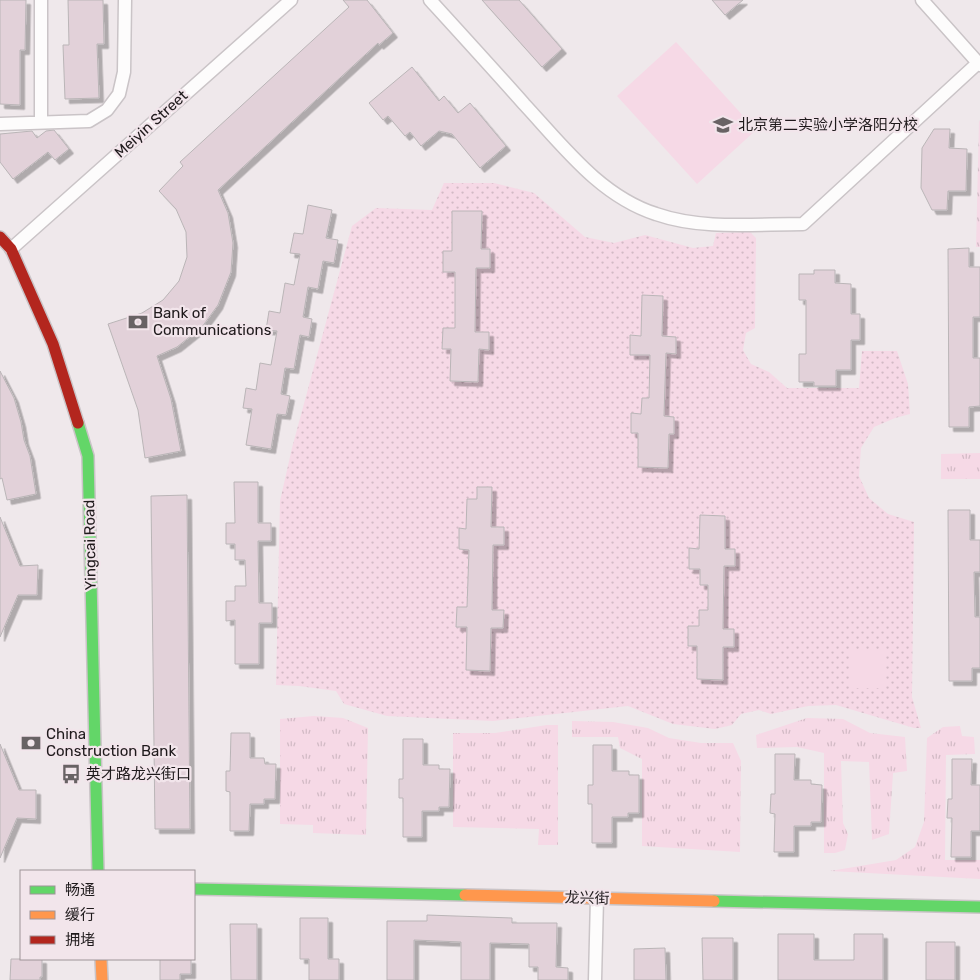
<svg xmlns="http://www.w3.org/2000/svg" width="980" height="980" viewBox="0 0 980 980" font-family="Rubik,'Noto Sans SC',sans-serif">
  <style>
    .grass { fill: url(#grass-tufts) }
    .park { fill: url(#park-dots) }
    .pitch { fill: #f6d9e6 }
    .building { fill: #e2d1d9; stroke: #bab5b7; filter: url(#shadow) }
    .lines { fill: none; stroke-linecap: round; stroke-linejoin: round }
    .street-casing { stroke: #cac4c7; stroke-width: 15 }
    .fast-casing { stroke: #cac4c7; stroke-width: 14 }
    .slow-casing { stroke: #cac4c7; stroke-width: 14 }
    .jam-casing { stroke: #cac4c7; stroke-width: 14 }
    .street { stroke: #fdfcfc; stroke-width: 12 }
    .fast { stroke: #63d668; stroke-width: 11 }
    .slow { stroke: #ff974d; stroke-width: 11 }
    .jam { stroke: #b3261e; stroke-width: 11 }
    .labels { text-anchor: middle; stroke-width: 4.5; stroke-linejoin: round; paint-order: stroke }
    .street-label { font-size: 15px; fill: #1f1a1c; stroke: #f2e5eb }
    .poi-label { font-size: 15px; fill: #1f1a1c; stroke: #f2e5eb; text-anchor: start }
  </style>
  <defs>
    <pattern id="grass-tufts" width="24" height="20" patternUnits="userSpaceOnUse" patternTransform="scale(1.25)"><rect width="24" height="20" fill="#f6d9e6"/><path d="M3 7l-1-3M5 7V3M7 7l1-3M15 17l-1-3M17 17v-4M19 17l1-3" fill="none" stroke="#d2bac5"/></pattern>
    <pattern id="park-dots" width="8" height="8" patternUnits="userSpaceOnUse" patternTransform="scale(1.25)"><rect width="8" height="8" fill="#f6d9e6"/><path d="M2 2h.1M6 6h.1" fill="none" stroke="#d2bac5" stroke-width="1.8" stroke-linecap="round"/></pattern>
    <filter id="shadow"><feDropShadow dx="4.5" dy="4.5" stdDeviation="0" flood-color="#0004"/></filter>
  </defs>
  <rect width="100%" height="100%" fill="#efe8eb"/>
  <path class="grass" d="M 979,120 L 980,122 L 980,247 L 976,247 Z
    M 980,453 L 980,479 L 941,479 L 941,454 Z
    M 314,716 L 343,718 L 368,728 L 366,835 L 313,833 L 313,825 L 280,824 L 280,719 Z
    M 807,718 L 843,719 L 870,733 L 905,737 L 907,771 L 893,773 L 889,834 L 872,840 L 869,762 L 841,761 L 843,823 L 848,834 L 845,850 L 835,853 L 824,853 L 824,753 L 797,747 L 757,748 L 756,735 Z
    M 572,721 L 613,722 L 648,728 L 669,738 L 701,743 L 733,743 L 741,761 L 740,852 L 642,846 L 642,759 L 620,748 L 618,737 L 572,737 Z
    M 547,725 L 558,725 L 558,845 L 538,845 L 539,829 L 453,827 L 453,733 L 495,733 Z
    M 960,726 L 962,736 L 974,737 L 975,754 L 946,755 L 945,860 L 980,860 L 980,879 L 830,871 L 896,860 L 915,847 L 924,822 L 927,738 L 943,727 Z"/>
  <path class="park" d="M 444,183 L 494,183 L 534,193 L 585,237 L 614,243 L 645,235 L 693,248 L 713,246 L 716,233 L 750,232 L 756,238 L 755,328 L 746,333 L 743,350 L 751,364 L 769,372 L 787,388 L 859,388 L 862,351 L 897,351 L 908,384 L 910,414 L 895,418 L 874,427 L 861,448 L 859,476 L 869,498 L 888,514 L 914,522 L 912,697 L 921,728 L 914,728 L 836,705 L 808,706 L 771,714 L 759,710 L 741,714 L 732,725 L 715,729 L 673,724 L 628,706 L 493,721 L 387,716 L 344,704 L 336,691 L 299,686 L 276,685 L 280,501 L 292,448 L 352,226 L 376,208 L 432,210 Z"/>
  <path class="pitch" d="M 676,42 L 756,130 L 697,184 L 617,96 Z
    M 884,649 L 884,688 L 849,688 L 849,650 Z"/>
  <path class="building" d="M 0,0 L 26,0 L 25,50 L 20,50 L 20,105 L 0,104 Z
    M 68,0 L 103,0 L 104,44 L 97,44 L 99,98 L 65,99 L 63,45 L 69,45 Z
    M 343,0 L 367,0 L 393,33 L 379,45 L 378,43 L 218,190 L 228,213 L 233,243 L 231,272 L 218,305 L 202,327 L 177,347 L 157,356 L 171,399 L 181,451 L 145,458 L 138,410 L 108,324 L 142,313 L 163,300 L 179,281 L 187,257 L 186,232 L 176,209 L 159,191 L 183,166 L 180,162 L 349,7 Z
    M 482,0 L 519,0 L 562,49 L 542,67 Z
    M 712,0 L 743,0 L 725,15 Z
    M 412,67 L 439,101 L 444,96 L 458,113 L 470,103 L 506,146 L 480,168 L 452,134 L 439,131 L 421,146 L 410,132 L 405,136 L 388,116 L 383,120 L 369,103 Z
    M 934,129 L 950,129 L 949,148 L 967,149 L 966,191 L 948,191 L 947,210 L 932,210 L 921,188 L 922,148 Z
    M 54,130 L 69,149 L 55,160 L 48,152 L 13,179 L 0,162 L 0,134 L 32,131 L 37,138 L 46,131 Z
    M 308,205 L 332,210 L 326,238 L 338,240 L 334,263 L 323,261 L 318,289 L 308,287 L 303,317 L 312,319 L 309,337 L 300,335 L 294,369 L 285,368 L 281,394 L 290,396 L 286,415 L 277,414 L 271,449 L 246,445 L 252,409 L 243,408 L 246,388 L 256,390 L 260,363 L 271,365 L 277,331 L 266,330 L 269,311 L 280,313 L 285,283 L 294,285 L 300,254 L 290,253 L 294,233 L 303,234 Z
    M 452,211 L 482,211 L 481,249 L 490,249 L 490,268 L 476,268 L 475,332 L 489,332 L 489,350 L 479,349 L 478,382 L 450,381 L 451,349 L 442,349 L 443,328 L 455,328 L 455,272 L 443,272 L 443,251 L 452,251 Z
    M 969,248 L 969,267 L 980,267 L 980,317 L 973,317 L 973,358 L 980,358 L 980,406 L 969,407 L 969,427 L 949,427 L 948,249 Z
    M 814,270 L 835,270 L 835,283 L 851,284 L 851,314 L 860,314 L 860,340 L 851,340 L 851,370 L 836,370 L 836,386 L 814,386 L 814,382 L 799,382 L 799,354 L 806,354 L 806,300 L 799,300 L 799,274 L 814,274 Z
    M 642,295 L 663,296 L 662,336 L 676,337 L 676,354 L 666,353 L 664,416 L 674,417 L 674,434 L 669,434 L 668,468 L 638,467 L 638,433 L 631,433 L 631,413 L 641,414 L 642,398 L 649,398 L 650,355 L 630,355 L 630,335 L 641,336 Z
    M 0,371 L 14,398 L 21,422 L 24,440 L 30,456 L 36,494 L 7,500 L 2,478 L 0,479 Z
    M 234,482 L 258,482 L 258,523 L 271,523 L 271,541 L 258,541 L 259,603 L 272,603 L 272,623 L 259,623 L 259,664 L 235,664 L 235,620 L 226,621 L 226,601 L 235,601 L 235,586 L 246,586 L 245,560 L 235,560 L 235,544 L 226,544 L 226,523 L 235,523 Z
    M 477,487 L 492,487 L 491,527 L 504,527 L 504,545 L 493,545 L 492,610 L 504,610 L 503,628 L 491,628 L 490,671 L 466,670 L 467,627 L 456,627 L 457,607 L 467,607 L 469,550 L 459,549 L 459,528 L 466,529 L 467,499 L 477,499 Z
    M 187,495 L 190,829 L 155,829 L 151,496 Z
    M 948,510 L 970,510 L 970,540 L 980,540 L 980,572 L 974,572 L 975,617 L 980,617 L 980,668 L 972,668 L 972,681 L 949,681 Z
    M 700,515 L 725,516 L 725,549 L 735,549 L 735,566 L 724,566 L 723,629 L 734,629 L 734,647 L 723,647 L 723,680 L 697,679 L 697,646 L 688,646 L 688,626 L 699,626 L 699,610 L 708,610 L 708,585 L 700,585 L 700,569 L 689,569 L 689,548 L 699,549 Z
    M 0,517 L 20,566 L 38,565 L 37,595 L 18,595 L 0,637 Z
    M 231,733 L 250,733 L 250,758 L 264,758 L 265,764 L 276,764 L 275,799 L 264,799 L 264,804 L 250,804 L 249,831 L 230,831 L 230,792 L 226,791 L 226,771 L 230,771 Z
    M 403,739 L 423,739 L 423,765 L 439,765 L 439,769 L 450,769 L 449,807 L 439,807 L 439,811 L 422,811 L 422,837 L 403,837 L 403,798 L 399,798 L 399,779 L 403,779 Z
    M 0,744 L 19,790 L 36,790 L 36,819 L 17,818 L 0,858 Z
    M 593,745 L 612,745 L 612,771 L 629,771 L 629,775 L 639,775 L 639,813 L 628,813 L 628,817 L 612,817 L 612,843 L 592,843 L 592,804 L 588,804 L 588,785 L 593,785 Z
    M 775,754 L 795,754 L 794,780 L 811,780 L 811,784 L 822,785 L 821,822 L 811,822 L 811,826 L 794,826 L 794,852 L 774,852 L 775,814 L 770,813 L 771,794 L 775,794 Z
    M 952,759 L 972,759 L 971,785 L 980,785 L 980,831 L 971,831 L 971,857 L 951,857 L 952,818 L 947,818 L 948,799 L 952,799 Z
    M 427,915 L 512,918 L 512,923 L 557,923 L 556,967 L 568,968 L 568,980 L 538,980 L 538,967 L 529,967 L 529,944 L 490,943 L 490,980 L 461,980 L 461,942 L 414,940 L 414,980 L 387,980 L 387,921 L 427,921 Z
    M 300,918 L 328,918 L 328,959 L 339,959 L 339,980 L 309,980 L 309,959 L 300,959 Z
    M 230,924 L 257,924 L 257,980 L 231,980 Z
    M 778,934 L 814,934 L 814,960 L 854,960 L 854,934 L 883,934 L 883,980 L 778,980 Z
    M 702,938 L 733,938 L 733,980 L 703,980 Z
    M 926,942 L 955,942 L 955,980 L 926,980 Z
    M 665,948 L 666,980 L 634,980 L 634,949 Z
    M 11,959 L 42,959 L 42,977 L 40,977 L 40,980 L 10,980 Z
    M 160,959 L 191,959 L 191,974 L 180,974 L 180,980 L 160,980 Z"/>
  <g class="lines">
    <defs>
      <path id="street" d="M 430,0 C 461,34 493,69 524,104 C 563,146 600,196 656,214 C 702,230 754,224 803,224 L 978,63
        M 922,0 L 980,65
        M 41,122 L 41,0
        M 0,124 L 89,121 L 107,110 L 119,94 L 124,72 L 125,0
        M 11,249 L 291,0
        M 595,980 L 597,898"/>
      <path id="fast" d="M 78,423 L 88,456 L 98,871
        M 194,889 L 465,895
        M 714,901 L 980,907"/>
      <path id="slow" d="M 465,895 L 714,901
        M 101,959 L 102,980"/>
      <path id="jam" d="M 0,237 L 11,249 L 53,344 L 78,423"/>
    </defs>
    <use href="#street" class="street-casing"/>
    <use href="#fast" class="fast-casing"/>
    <use href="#slow" class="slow-casing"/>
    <use href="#jam" class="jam-casing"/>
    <use href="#street" class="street"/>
    <use href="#fast" class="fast"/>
    <use href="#slow" class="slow"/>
    <use href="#jam" class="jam"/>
  </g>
  <defs>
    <symbol id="school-bare" viewBox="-9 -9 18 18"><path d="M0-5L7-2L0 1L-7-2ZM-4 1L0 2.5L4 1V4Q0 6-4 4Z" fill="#686264" stroke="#f2e5eb" stroke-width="2.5" paint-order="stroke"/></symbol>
    <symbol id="bank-bare" viewBox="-9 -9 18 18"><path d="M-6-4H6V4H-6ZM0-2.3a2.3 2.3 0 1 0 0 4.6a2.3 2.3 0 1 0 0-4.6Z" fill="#686264" stroke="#f2e5eb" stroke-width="2.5" paint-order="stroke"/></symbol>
    <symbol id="bus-bare" viewBox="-9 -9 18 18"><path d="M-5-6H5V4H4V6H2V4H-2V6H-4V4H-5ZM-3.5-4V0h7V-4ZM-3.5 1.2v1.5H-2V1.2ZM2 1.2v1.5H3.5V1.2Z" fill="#686264" stroke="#f2e5eb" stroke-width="2.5" paint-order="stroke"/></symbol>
  </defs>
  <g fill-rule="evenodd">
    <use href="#school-bare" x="709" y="111" width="28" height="28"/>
    <use href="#bank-bare" x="124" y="308" width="28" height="28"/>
    <use href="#bank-bare" x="17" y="729" width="28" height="28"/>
    <use href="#bus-bare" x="57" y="760" width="28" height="28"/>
  </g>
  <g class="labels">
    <g class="street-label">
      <text transform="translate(151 124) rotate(-42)" y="5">Meiyin Street</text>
      <text transform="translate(90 545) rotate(-91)" y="5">Yingcai Road</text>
      <text transform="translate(587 898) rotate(1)" y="5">龙兴街</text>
    </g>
    <g class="poi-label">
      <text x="738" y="130">北京第二实验小学洛阳分校</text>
      <text x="153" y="318">Bank of<tspan x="153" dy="17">Communications</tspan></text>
      <text x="46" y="739">China<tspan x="46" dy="17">Construction Bank</tspan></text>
      <text x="86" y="779">英才路龙兴街口</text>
    </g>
  </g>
  <rect x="20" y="870" width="175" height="90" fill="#f2e5eb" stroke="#9e9498"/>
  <rect x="30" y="886" width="25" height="8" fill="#63d668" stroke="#9e9498"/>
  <text x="65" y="895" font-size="15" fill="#1f1a1c">畅通</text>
  <rect x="30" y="911" width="25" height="8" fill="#ff974d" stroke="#9e9498"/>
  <text x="65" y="920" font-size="15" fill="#1f1a1c">缓行</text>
  <rect x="30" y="936" width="25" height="8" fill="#b3261e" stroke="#9e9498"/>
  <text x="65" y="945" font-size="15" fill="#1f1a1c">拥堵</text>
</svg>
